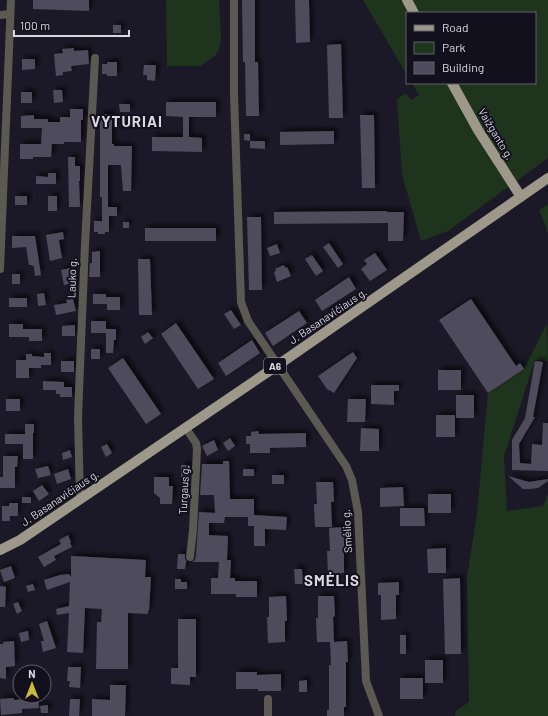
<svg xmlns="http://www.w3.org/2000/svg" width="548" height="716" viewBox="0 0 548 716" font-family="Barlow,sans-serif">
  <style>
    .green { fill: #1e341c }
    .building { fill: #4d4b5b; filter: url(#shadow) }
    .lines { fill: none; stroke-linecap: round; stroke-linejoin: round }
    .minor { stroke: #5c5952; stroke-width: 8 }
    .major { stroke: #9e988a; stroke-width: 10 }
    .labels { text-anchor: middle; stroke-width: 4; stroke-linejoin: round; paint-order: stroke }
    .shield { fill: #12101d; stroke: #9e9da7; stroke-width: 1 }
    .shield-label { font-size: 10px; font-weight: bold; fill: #dad9e2 }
    .street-label { font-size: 11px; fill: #dad9e2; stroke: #12101d }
    .district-label { font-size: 15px; font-weight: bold; letter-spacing: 1px; fill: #dad9e2; stroke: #12101d }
  </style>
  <defs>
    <filter id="shadow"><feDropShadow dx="3.5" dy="-3.5" stdDeviation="2" flood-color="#0009"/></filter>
  </defs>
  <rect width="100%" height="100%" fill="#1b1927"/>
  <path class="green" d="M 166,0 L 219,0 L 221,39 L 219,49 L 215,56 L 200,66 L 167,66 Z
    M 363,0 L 548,0 L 548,158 L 448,231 L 421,241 L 402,175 L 397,99 L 406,93 L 411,100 L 419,95 L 412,83 L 535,83 L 535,13 L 407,13 L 407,75 Z
    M 548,204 L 548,235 L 546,227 L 539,210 Z
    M 547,323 L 548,361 L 535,360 L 504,456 L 507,511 L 543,506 L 548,494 L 548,716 L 455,716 L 456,711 L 469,702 L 467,577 L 477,513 L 488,393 L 524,369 Z"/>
  <path class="building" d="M 33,0 L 89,0 L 89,11 L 33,9 Z
    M 242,0 L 255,0 L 255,62 L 258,62 L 259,116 L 246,116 L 245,62 L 243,62 Z
    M 295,0 L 309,0 L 310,42 L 296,43 Z
    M 113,25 L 121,25 L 121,33 L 113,33 Z
    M 341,44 L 343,118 L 329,118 L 327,45 Z
    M 74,48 L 74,51 L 88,50 L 89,64 L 71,66 L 72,71 L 63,72 L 63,75 L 56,76 L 54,54 L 63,53 L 62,49 Z
    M 22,59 L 35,59 L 35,69 L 22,70 Z
    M 107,62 L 117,62 L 117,76 L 107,76 L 107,74 L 102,74 L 102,64 L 107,64 Z
    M 144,65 L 156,65 L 155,81 L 147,80 L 147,75 L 143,75 Z
    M 53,90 L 62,90 L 63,102 L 54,103 Z
    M 21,92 L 32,92 L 32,103 L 21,103 Z
    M 166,102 L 216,102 L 216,117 L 189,117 L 189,137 L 202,138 L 202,152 L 152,151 L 152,137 L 183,137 L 183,117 L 166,116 Z
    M 119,104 L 130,104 L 130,112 L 120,112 Z
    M 70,109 L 83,109 L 83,120 L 81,120 L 81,142 L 64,142 L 64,144 L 52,144 L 51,157 L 33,157 L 33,159 L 20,159 L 20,144 L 41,144 L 42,128 L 21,128 L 21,116 L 34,115 L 34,119 L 48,119 L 48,122 L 60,122 L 60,117 L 70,117 Z
    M 100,114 L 112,114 L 112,144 L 114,144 L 114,146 L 132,146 L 131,191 L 123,191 L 121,165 L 108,165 L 108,207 L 117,207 L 117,216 L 109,216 L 109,232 L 105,232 L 105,234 L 98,234 L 98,232 L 94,232 L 94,221 L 102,221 L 102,197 L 100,197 Z
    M 360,115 L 374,115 L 375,188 L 362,188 Z
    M 334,131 L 334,144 L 280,145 L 280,132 Z
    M 244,134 L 250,134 L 250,141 L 244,140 Z
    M 250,141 L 265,141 L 265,149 L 250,148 Z
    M 68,157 L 75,157 L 75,166 L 80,166 L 80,181 L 79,181 L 80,207 L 69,207 Z
    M 48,173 L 56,173 L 56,184 L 36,184 L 36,176 L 48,177 Z
    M 15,196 L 27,196 L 27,205 L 15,205 Z
    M 48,196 L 57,196 L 57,211 L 48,211 Z
    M 387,211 L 387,212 L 404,212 L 403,241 L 388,241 L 388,223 L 274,224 L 274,212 Z
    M 247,217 L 261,217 L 262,290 L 249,290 Z
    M 123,222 L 129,222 L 129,228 L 123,228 Z
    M 145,228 L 216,228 L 216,241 L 145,241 Z
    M 63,232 L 64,239 L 59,240 L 62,258 L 50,261 L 46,235 Z
    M 12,236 L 35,236 L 41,275 L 35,276 L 34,267 L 32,265 L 29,265 L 26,247 L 12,248 Z
    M 329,243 L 343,264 L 338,268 L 323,247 Z
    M 277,244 L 280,253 L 270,256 L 267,248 Z
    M 100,251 L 100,277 L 89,277 L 90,263 L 92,263 L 92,252 Z
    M 375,253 L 387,270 L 370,281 L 361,269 L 367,264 L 364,260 Z
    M 312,255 L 323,271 L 316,276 L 305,259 Z
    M 138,259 L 150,259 L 152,315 L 139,315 Z
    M 284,265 L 285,268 L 287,267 L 291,276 L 277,282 L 274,272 L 276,271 L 275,269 Z
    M 71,268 L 74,283 L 64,285 L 61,270 Z
    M 12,274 L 20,274 L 20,284 L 12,284 Z
    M 349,277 L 356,289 L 322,311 L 315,300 Z
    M 44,293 L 46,305 L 38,306 L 37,294 Z
    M 93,294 L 106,294 L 106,297 L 120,297 L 120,310 L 107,310 L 107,304 L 93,304 Z
    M 9,298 L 27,298 L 27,307 L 9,307 Z
    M 73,299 L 76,311 L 56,315 L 54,305 L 67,303 L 66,300 Z
    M 471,299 L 516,366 L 520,363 L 524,369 L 488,393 L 439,320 Z
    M 231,310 L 241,325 L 234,329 L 224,314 Z
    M 299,311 L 307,323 L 273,346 L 265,333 Z
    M 91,321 L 106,321 L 106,329 L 116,329 L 116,340 L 114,340 L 113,353 L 106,353 L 106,333 L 91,333 Z
    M 176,323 L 214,379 L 198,389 L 161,334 Z
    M 9,324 L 23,324 L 23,329 L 42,329 L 42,341 L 29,341 L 29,337 L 9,337 Z
    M 75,325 L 75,336 L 62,336 L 62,326 Z
    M 148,332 L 153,338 L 145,344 L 141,337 Z
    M 252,340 L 260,353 L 226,376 L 218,363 Z
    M 91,349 L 100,349 L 100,359 L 91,359 Z
    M 353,352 L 357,358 L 334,393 L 327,389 L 318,376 Z
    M 44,353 L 51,353 L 51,365 L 41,365 L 41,368 L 29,368 L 29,378 L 16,378 L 16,360 L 26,360 L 26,354 L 32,354 L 32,356 L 44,357 Z
    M 123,358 L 161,414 L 146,424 L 108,368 Z
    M 61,361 L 74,361 L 74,372 L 61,372 Z
    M 535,361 L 543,362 L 533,417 L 535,417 L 519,444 L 520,463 L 531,464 L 532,444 L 542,445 L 543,423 L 548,423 L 548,471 L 512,470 L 512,440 L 525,418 Z
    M 438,370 L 461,370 L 461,390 L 438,390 Z
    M 43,381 L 64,382 L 64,387 L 72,387 L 72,397 L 60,397 L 60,394 L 56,394 L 56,390 L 43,390 Z
    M 371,385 L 399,385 L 399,391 L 394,391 L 394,405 L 371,404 Z
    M 456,395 L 474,395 L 474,418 L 456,418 Z
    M 6,399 L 20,399 L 20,411 L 6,411 Z
    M 348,399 L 366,399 L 365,422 L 347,422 Z
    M 436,415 L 455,415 L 455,437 L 436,437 Z
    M 25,424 L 34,424 L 34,433 L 33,433 L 33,459 L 23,459 L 23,444 L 5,444 L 5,434 L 25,434 Z
    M 361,428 L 379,429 L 379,451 L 360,451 Z
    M 258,431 L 259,434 L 306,433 L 306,447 L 270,448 L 270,453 L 250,453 L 250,444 L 246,444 L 246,436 L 251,436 L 251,432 Z
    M 230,438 L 235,446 L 228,451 L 223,443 Z
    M 214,440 L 218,450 L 207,456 L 202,446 Z
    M 107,444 L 112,453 L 106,457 L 101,447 Z
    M 70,450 L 72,457 L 63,460 L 62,453 Z
    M 3,456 L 18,456 L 17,467 L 15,467 L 15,488 L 0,488 L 0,477 L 3,477 Z
    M 223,461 L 229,461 L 230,499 L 254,499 L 254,515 L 287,517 L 286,530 L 265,529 L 265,546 L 254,546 L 254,526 L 248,526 L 248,517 L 225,517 L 224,523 L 209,523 L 209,535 L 228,536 L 227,560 L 231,560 L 230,578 L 235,578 L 235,581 L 257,581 L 257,597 L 236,597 L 236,594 L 211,594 L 211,578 L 218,578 L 219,562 L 192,562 L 195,560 L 196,555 L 199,512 L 215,513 L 214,495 L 200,495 L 202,464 L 223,464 Z
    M 181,465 L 190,465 L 189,478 L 181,478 Z
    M 48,466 L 51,475 L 38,478 L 35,469 Z
    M 68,469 L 71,479 L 57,484 L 54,474 Z
    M 243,469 L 254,469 L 254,476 L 243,476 Z
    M 272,475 L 284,475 L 284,484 L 272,484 Z
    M 508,476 L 529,482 L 548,479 L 548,481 L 538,488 L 530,489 L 523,489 Z
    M 154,477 L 169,477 L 169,486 L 173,486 L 172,504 L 160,504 L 160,498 L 154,493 Z
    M 316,482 L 333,482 L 334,502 L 331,502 L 332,527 L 315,527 L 314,504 L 317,504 Z
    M 42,485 L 49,494 L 39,501 L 33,491 Z
    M 403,487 L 404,506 L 380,507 L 380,488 Z
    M 428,494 L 451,494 L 451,513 L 428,513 Z
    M 189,495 L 189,504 L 184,504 L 183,496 Z
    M 22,497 L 31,497 L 31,503 L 22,503 Z
    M 9,503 L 18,503 L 18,516 L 10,516 L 10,521 L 2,521 L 2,506 L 9,506 Z
    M 400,508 L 424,508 L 425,526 L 400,526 Z
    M 346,527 L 346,548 L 344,548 L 344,573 L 328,574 L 327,551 L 330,551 L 329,528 Z
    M 68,535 L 71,542 L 70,543 L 72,547 L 54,556 L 56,560 L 44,567 L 38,557 L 61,544 L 59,540 Z
    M 446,548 L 446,573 L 428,573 L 427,549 Z
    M 178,554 L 185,554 L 185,559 L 187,562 L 186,562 L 185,569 L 177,569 Z
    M 71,556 L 146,560 L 145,577 L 151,577 L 149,611 L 148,610 L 148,614 L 128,613 L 128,669 L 96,669 L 97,622 L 101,622 L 102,609 L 85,608 L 83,653 L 67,652 L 69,613 L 57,615 L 56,609 L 69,606 L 70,582 L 47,590 L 44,580 L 60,575 L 69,574 L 71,577 Z
    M 11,566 L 15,578 L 4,582 L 0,570 Z
    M 294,569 L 302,569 L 303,584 L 295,584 Z
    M 460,578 L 461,654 L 445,654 L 443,579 Z
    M 175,579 L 181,579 L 181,582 L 187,582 L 187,589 L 175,589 Z
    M 399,582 L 399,595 L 396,595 L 396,619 L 381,620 L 381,595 L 378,595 L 378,583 Z
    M 33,584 L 35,590 L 28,592 L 26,586 Z
    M 0,586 L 6,587 L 5,607 L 0,607 Z
    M 286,596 L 287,621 L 285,621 L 285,642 L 268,643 L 267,617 L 269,617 L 269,597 Z
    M 318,596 L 334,596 L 335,616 L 333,617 L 334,642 L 347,641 L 348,662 L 346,662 L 346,707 L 344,707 L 344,716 L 327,716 L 327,710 L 329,710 L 329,665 L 331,665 L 330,642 L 333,642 L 317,642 L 316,618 L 318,618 Z
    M 18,602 L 22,611 L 17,614 L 13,604 Z
    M 178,619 L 196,619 L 196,677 L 190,677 L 190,685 L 171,684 L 171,668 L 178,668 Z
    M 47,621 L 56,648 L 43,652 L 41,641 L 44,641 L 39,624 Z
    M 28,631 L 29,640 L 21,642 L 19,633 Z
    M 400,635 L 406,635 L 406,654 L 400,654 Z
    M 14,641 L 15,666 L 6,667 L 6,679 L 0,678 L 0,644 L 3,644 L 3,642 Z
    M 425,660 L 443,660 L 443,683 L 425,683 Z
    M 68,667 L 81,667 L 80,688 L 69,687 L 70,681 L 67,681 Z
    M 236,672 L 257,672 L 257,675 L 281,674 L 281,691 L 258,691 L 258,689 L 236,689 Z
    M 400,678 L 423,678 L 423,699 L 400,699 Z
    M 307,680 L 307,692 L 299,692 L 299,681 Z
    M 110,685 L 126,685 L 125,716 L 92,716 L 92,699 L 110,700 Z
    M 14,698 L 14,700 L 38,698 L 39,708 L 22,709 L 22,713 L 1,715 L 0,699 Z
    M 70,699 L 80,699 L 79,716 L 69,716 Z
    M 48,705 L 48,713 L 41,713 L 40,706 Z"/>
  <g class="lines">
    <path class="minor" d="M 234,0 L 234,94 L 241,302 L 248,321 L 346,466 L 352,480 L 358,512 L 366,681 L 379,716
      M 0,15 L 10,14
      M 0,269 L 11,0
      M 185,427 L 196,443 L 197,449 L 193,530 L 190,557
      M 80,499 L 78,417 L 85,244 L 95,58
      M 268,699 L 268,716"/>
    <path class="major" d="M 407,0 L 414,13
      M 452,83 L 478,130 L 521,197
      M 0,550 L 20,540 L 278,365 L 548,178"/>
  </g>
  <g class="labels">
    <rect class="shield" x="264" y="358" width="22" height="16" rx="3"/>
    <g class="shield-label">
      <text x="275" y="370">A6</text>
    </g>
    <g class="street-label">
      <text transform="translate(496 134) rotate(59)" y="4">Vaižganto g.</text>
      <text transform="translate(72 278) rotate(-88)" y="4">Lauko g.</text>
      <text transform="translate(328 316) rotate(-34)" y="4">J. Basanavičiaus g.</text>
      <text transform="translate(184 490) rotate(-87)" y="4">Turgaus g.</text>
      <text transform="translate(60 498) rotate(-34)" y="4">J. Basanavičiaus g.</text>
      <text transform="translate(347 531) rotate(-93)" y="4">Smėlio g.</text>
    </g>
    <g class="district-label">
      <text x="127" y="127">VYTURIAI</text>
      <text x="332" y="586">SMĖLIS</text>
    </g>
  </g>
  <rect x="406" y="12" width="130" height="72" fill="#12101d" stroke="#62606c"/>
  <rect x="414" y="25" width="20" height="6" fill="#9e988a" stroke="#62606c"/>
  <text x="442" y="32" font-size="12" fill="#dad9e2">Road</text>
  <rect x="414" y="42" width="20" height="12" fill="#1e341c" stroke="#62606c"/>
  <text x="442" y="52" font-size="12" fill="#dad9e2">Park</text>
  <rect x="414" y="62" width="20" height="12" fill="#4d4b5b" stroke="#62606c"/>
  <text x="442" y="72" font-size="12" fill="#dad9e2">Building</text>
  <g transform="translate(32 684)"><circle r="19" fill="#12101d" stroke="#62606c"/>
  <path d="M0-3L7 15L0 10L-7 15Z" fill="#caba3a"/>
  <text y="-6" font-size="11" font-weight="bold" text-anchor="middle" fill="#dad9e2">N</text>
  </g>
  <path d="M14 30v6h115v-6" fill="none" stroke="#dad9e2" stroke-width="2"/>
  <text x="20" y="30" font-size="12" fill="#dad9e2" stroke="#12101d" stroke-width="3" paint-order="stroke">100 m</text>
</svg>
